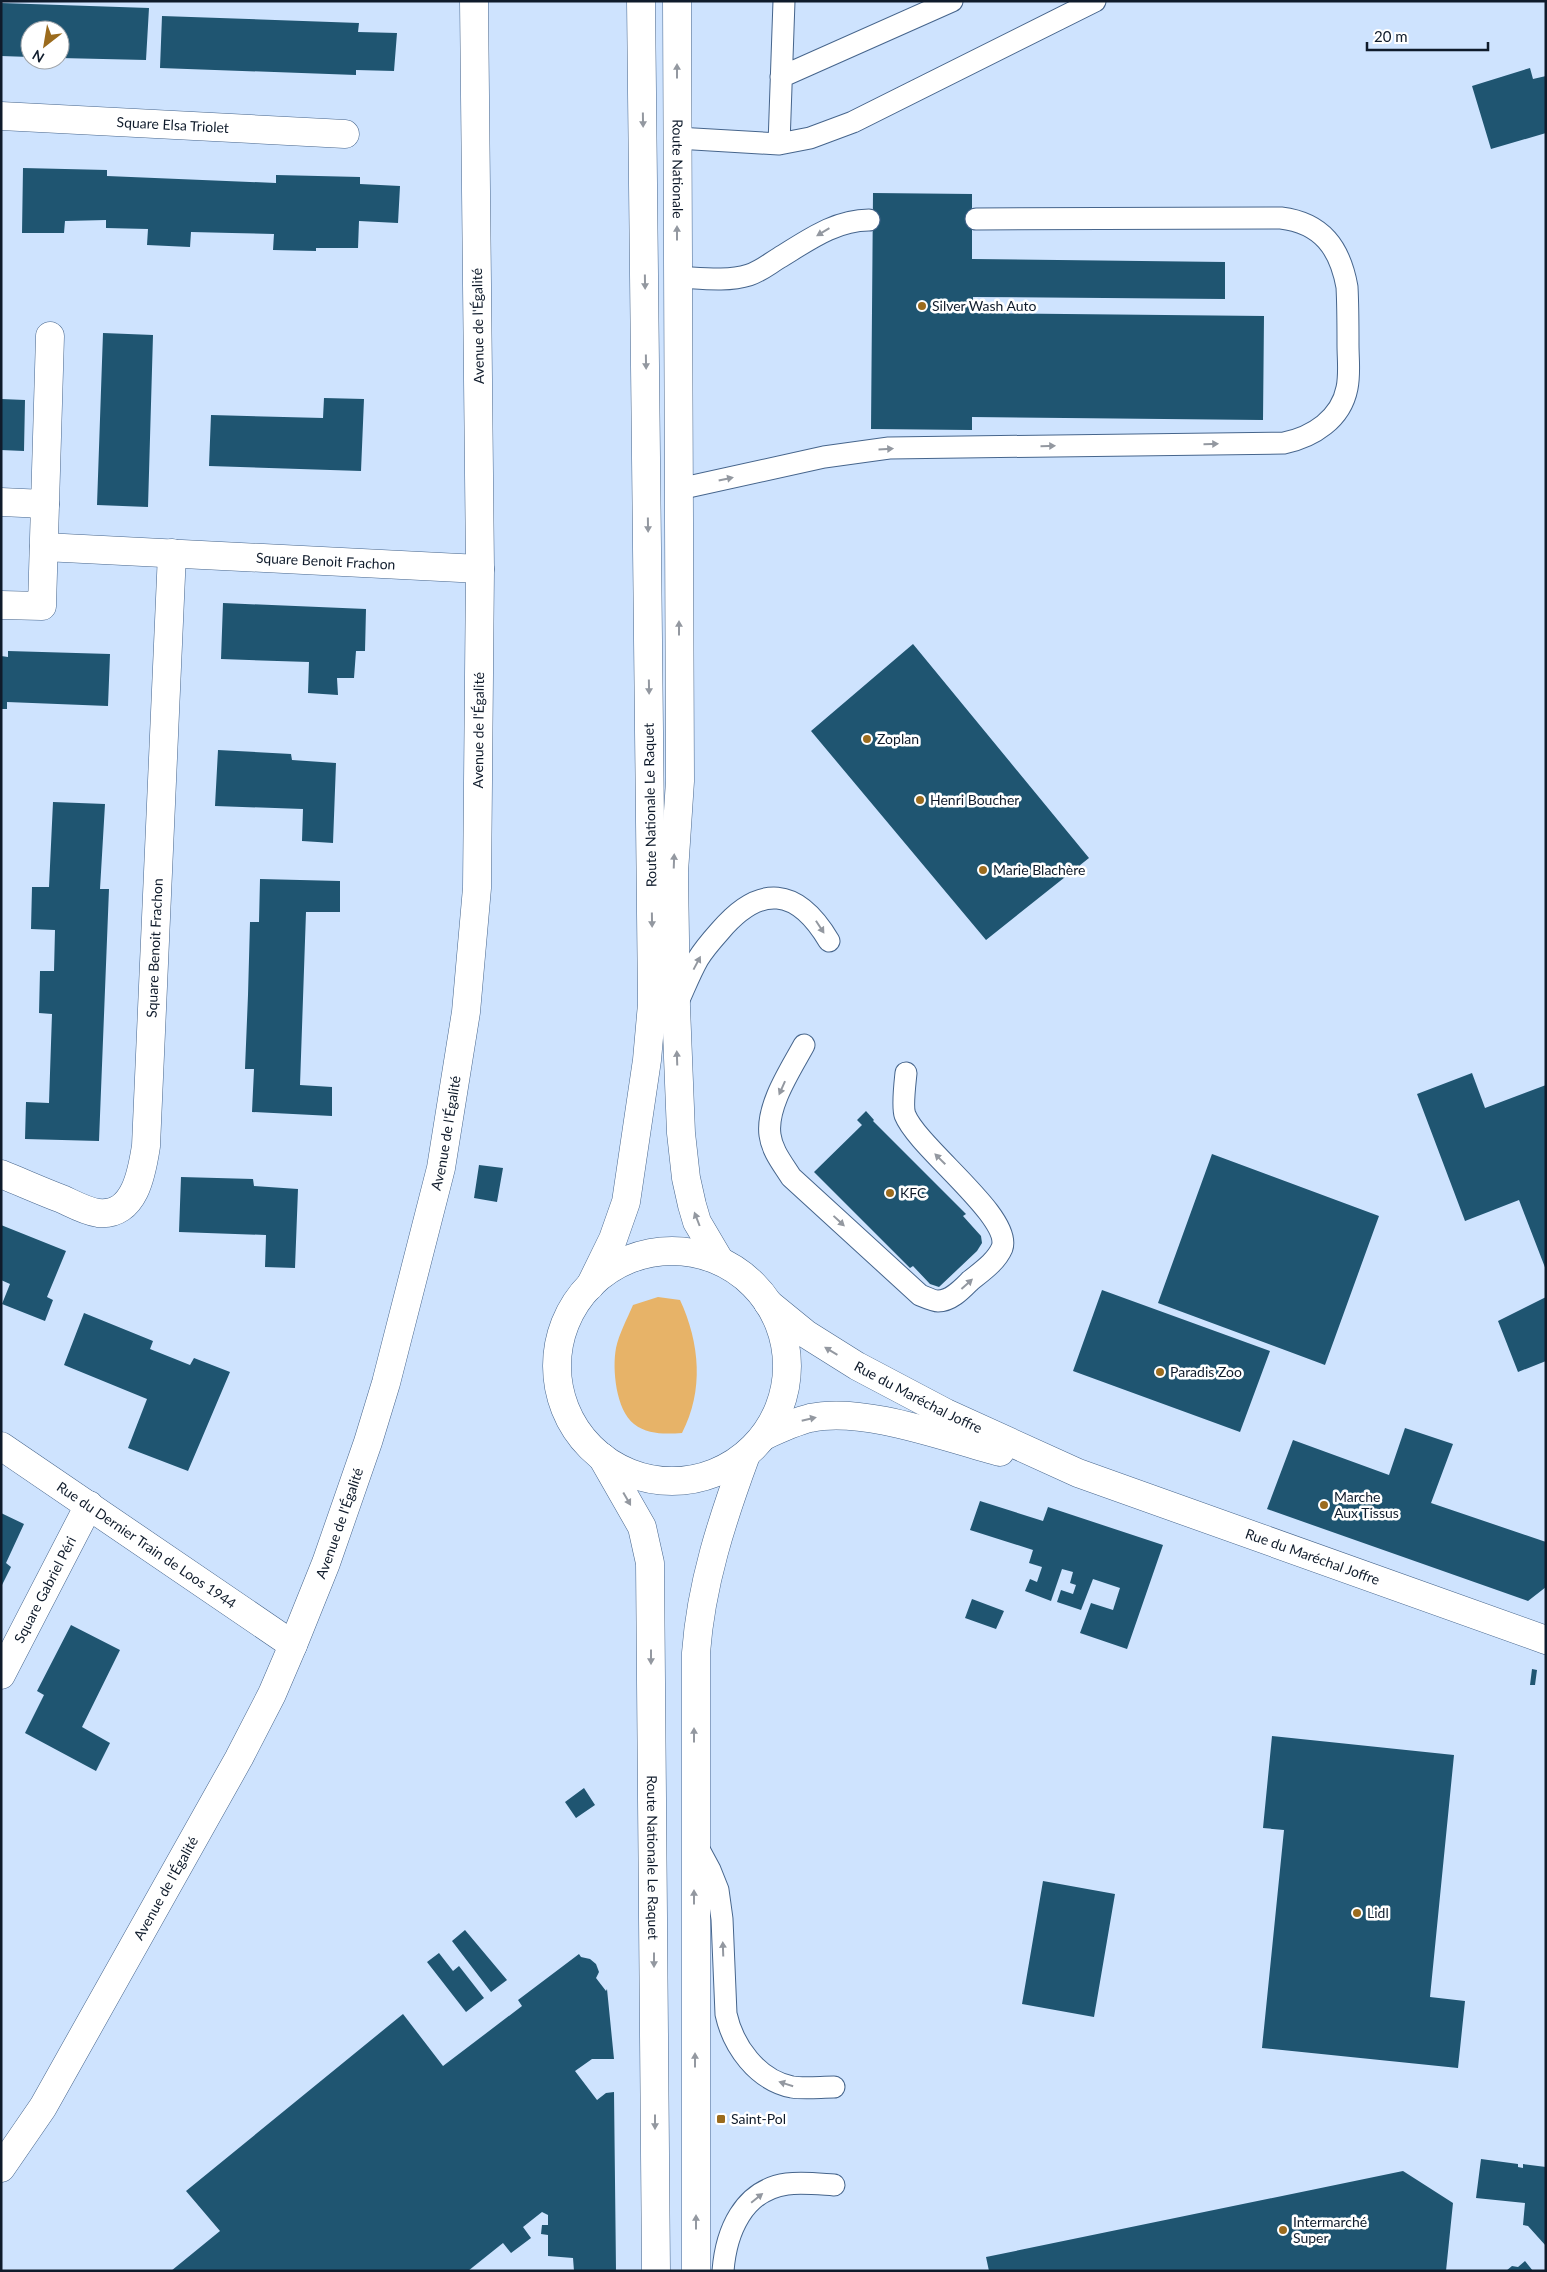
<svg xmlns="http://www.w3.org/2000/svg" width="1547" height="2272" viewBox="0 0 1547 2272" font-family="Lato,sans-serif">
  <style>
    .green { fill: #e7b368 }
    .building { fill: #1f5571 }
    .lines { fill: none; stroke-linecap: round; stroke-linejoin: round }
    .service-casing { stroke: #46658c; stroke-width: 23 }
    .minor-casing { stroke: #46658c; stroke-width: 29 }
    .tertiary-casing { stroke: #46658c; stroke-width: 29 }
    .secondary-casing { stroke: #46658c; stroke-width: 29 }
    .service { stroke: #fff; stroke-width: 21 }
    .minor { stroke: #fff; stroke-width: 28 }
    .tertiary { stroke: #fff; stroke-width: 28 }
    .secondary { stroke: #fff; stroke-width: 28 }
    .oneway { fill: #9398a0 }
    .poi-dot { fill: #9b6b1d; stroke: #fff; stroke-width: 2 }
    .labels { text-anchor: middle; stroke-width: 5; stroke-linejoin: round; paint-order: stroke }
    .street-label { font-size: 14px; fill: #0f1b2b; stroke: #fff }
    .poi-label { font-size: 14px; fill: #0f1b2b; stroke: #fff; text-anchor: start }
  </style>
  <rect width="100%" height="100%" fill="#cee3fe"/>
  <path class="green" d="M 658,1297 L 680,1300 C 700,1343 704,1391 682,1433 C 666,1434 648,1435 634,1424 C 616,1410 612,1369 616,1348 C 619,1334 627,1319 633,1305 Z"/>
  <path class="building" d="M 1,3 L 149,8 L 146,60 L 60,58 L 60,30 L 30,30 L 30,57 L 1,56 Z
    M 162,16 L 359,23 L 358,32 L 397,33 L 394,71 L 356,70 L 356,75 L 160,68 Z
    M 1530,68 L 1533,79 L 1546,76 L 1546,133 L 1491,149 L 1472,86 Z
    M 23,168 L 107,170 L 107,176 L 276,183 L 276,175 L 360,177 L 360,184 L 400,186 L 398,223 L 359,221 L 358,248 L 316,248 L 316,251 L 273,250 L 274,234 L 232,233 L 191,232 L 190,247 L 147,245 L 148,229 L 106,228 L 106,220 L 65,221 L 64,233 L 22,233 Z
    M 873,193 L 972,194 L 972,259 L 1225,262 L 1225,299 L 973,297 L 973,313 L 1264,316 L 1263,420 L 972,417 L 972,430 L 871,429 Z
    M 103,333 L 153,335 L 148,507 L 97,505 Z
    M 324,398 L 364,399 L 361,471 L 209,466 L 211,415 L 323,418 Z
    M 1,399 L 25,400 L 24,451 L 1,450 Z
    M 223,603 L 366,609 L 365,651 L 356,651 L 354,678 L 337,678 L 338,695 L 308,693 L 309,662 L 221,659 Z
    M 913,644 L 1089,858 L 986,940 L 811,731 Z
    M 8,651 L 110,654 L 108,706 L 7,702 L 7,709 L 1,709 L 1,656 L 8,657 Z
    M 218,750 L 291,754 L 292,760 L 336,763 L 333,843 L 302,841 L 303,809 L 215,806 Z
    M 53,802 L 105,804 L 100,889 L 109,889 L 99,1141 L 25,1139 L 26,1102 L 49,1103 L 52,1014 L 39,1013 L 40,971 L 54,971 L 55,930 L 31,929 L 32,887 L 49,887 Z
    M 260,879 L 340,881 L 340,912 L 306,912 L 300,1085 L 332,1087 L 332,1116 L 252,1112 L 254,1069 L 245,1069 L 248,995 L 250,922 L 259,922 Z
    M 1472,1073 L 1485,1108 L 1546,1085 L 1546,1270 L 1519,1200 L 1465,1221 L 1417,1094 Z
    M 866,1111 L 874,1120 L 873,1121 L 966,1214 L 963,1216 L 981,1236 L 982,1243 L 977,1251 L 939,1287 L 930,1284 L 913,1266 L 910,1268 L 814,1172 L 862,1125 L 857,1120 Z
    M 1212,1154 L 1379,1216 L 1325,1365 L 1158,1303 Z
    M 479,1165 L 503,1168 L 497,1202 L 474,1198 Z
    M 181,1177 L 253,1179 L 254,1186 L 298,1189 L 295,1268 L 265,1267 L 266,1235 L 179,1232 Z
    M 1,1225 L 66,1251 L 47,1297 L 53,1300 L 45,1321 L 2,1304 L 10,1284 L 1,1280 Z
    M 1102,1290 L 1270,1351 L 1240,1432 L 1073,1371 Z
    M 1546,1297 L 1546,1361 L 1518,1372 L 1498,1321 Z
    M 84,1313 L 153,1341 L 150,1349 L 190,1365 L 194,1358 L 230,1372 L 188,1471 L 128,1448 L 147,1399 L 64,1365 Z
    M 1405,1428 L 1453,1444 L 1431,1503 L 1546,1542 L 1546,1587 L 1528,1601 L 1267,1509 L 1293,1440 L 1389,1475 Z
    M 980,1501 L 1043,1521 L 1048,1507 L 1163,1545 L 1127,1649 L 1080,1633 L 1091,1603 L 1113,1610 L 1120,1588 L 1093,1579 L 1081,1610 L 1057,1602 L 1061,1590 L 1073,1594 L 1076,1585 L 1070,1583 L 1073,1572 L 1062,1569 L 1051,1601 L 1025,1591 L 1030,1579 L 1037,1582 L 1042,1567 L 1029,1563 L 1033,1550 L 970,1530 Z
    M 1,1513 L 24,1524 L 6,1563 L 11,1567 L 1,1587 Z
    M 972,1599 L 1004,1611 L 996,1629 L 965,1618 Z
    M 71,1625 L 120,1650 L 82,1727 L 110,1743 L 96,1771 L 25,1733 L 44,1695 L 37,1691 Z
    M 1532,1669 L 1537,1670 L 1535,1685 L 1530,1685 Z
    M 1272,1736 L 1454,1755 L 1430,1997 L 1465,2001 L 1458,2068 L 1262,2048 L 1284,1830 L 1263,1828 Z
    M 584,1788 L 595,1805 L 576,1818 L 565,1802 Z
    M 1043,1881 L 1115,1894 L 1094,2017 L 1022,2004 Z
    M 465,1930 L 507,1980 L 491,1992 L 452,1941 Z
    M 439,1953 L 453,1971 L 459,1966 L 484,1998 L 466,2012 L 427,1962 Z
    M 579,1954 L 581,1957 L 590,1959 L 596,1964 L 599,1972 L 596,1978 L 606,1991 L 607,1989 L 614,2059 L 592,2059 L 575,2071 L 597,2100 L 606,2093 L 614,2092 L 616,2271 L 574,2271 L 573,2258 L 548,2256 L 548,2235 L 541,2234 L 542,2225 L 548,2225 L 548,2215 L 542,2212 L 523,2227 L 531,2238 L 511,2253 L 503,2243 L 468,2271 L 171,2271 L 220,2231 L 186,2191 L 403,2014 L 443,2066 L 522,2006 L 518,2000 Z
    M 1481,2159 L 1518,2164 L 1518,2167 L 1523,2168 L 1523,2164 L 1546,2167 L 1546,2246 L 1528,2226 L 1523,2225 L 1525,2203 L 1476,2198 Z
    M 1403,2171 L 1453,2203 L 1446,2271 L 989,2271 L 986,2257 Z
    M 1525,2261 L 1533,2271 L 1506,2271 L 1512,2266 L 1518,2267 Z"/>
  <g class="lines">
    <defs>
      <path id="service" d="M 781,77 L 952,1
        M 677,138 L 779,144 L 810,138 L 853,122 L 1095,1
        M 779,144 L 784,1
        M 677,277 C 700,278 727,282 749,275 C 761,271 769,264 779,258 C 807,241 835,220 869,220
        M 679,489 L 824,457 L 889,448 L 1284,443 C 1313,437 1341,419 1347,388 C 1350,374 1348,359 1348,345 C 1348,326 1348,306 1347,287 C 1340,248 1322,223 1281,218 L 976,219
        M 677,1004 C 684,989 690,973 698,959 C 704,949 712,940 720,931 C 760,884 797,887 829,941
        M 804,1045 C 791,1069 766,1106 770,1135 C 772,1151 783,1164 791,1177 L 920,1295 C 925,1297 933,1301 938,1301 C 951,1301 962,1289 970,1281 C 981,1272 996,1262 1002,1248 C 1013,1217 918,1148 905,1115 C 902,1107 905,1083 906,1073
        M 696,1844 L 710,1870 L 718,1890 L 722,1919 L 726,2014 C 733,2046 757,2080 792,2087 C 805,2089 821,2087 834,2087
        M 723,2271 C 726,2232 743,2190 787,2184 C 802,2182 819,2184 834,2185"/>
      <g id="minor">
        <path id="s1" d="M 1,116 L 345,134"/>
        <path d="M 1,502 L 45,504"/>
        <path id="s2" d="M 44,547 L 480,569"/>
        <path d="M 1,605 L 42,606 L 50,336"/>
        <path id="s3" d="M 1,1174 C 21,1182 41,1191 62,1199 C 73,1204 85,1211 98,1213 C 135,1217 142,1172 146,1146 L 172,553"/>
        <path id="s4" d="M 1,1446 L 293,1645"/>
        <path id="s5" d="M 1,1675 L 89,1505"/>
        <path id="s6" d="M 1,2168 L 43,2107 L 239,1758 L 272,1694 L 293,1645 L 326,1563 L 368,1442 L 386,1383 L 441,1168 L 466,1012 L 477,888 L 480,569 L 474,1"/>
      </g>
      <g id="tertiary">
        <path id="s7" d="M 768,1303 L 806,1334 L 857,1366 L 946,1413 L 1078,1473 L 1546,1640"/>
        <path d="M 764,1436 C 779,1429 794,1422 810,1418 C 863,1406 947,1438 1000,1452"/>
      </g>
      <g id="secondary">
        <path id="s8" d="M 677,1 L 680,781 L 674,872 L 676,1007 L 681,1133 L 686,1178 L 692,1205 L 697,1222 L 720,1261"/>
        <circle cx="672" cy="1366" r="115"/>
        <path d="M 590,1286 L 613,1239 L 626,1202 L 647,1060 L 652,1004 L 641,1"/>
        <path id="s9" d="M 602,1457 L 642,1527 L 650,1563 L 656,2271"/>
        <path d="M 696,2271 L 696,1653 C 701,1584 722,1520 746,1455"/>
      </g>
    </defs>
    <use href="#service" class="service-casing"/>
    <use href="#minor" class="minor-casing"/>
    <use href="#tertiary" class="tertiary-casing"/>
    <use href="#secondary" class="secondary-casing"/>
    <use href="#service" class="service"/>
    <use href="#minor" class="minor"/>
    <use href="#tertiary" class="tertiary"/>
    <use href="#secondary" class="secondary"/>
  </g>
  <defs><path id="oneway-solid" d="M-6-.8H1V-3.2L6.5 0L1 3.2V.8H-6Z" transform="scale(1.25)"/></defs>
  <g class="oneway">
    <use href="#oneway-solid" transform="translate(677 71) rotate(-90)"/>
    <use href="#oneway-solid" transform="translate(643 120) rotate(89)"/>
    <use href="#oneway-solid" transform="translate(823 232) rotate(149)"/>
    <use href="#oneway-solid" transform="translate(677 233) rotate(-90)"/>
    <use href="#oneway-solid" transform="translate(645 282) rotate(89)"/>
    <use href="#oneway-solid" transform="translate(646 362) rotate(89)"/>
    <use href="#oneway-solid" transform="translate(1211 444) rotate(-1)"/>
    <use href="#oneway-solid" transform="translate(1048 446) rotate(-1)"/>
    <use href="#oneway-solid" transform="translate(886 449) rotate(-3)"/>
    <use href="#oneway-solid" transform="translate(726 479) rotate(-12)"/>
    <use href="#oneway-solid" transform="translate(648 525) rotate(89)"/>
    <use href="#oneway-solid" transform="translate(679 628) rotate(-90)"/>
    <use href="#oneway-solid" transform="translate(649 687) rotate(89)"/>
    <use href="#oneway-solid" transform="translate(674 861) rotate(-88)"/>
    <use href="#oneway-solid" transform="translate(652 920) rotate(89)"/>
    <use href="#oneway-solid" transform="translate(820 927) rotate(57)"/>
    <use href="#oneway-solid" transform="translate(697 963) rotate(-62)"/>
    <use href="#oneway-solid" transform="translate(677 1058) rotate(-92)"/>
    <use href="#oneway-solid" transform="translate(782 1088) rotate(114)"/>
    <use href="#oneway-solid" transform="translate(940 1159) rotate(-135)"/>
    <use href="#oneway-solid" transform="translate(697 1219) rotate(-111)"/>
    <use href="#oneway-solid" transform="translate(839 1221) rotate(43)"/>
    <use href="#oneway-solid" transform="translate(967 1284) rotate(-42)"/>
    <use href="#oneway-solid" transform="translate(831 1351) rotate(-149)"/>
    <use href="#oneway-solid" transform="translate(809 1419) rotate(-13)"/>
    <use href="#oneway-solid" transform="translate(627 1499) rotate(60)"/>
    <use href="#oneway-solid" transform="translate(651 1657) rotate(90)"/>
    <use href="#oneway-solid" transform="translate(694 1735) rotate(-90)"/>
    <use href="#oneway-solid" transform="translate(694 1897) rotate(-90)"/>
    <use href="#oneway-solid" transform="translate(723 1949) rotate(-92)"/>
    <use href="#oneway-solid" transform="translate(654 1960) rotate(90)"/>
    <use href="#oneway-solid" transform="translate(695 2060) rotate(-90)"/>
    <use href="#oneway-solid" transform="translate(786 2084) rotate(-163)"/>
    <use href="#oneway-solid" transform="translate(655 2122) rotate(90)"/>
    <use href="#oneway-solid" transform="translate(757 2198) rotate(-39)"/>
    <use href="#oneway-solid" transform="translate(696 2222) rotate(-90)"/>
  </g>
  <g class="poi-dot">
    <circle cx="922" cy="306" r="5"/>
    <circle cx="867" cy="739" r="5"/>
    <circle cx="920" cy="800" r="5"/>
    <circle cx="983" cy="870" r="5"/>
    <circle cx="890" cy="1193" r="5"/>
    <circle cx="1160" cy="1372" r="5"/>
    <circle cx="1324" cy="1505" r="5"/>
    <circle cx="1357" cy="1913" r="5"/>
    <rect x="716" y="2114" width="10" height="10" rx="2.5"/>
    <circle cx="1283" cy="2230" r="5"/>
  </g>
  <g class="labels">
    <g class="street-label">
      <text dy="5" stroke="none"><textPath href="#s1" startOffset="172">Square Elsa Triolet</textPath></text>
      <text dy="5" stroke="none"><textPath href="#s8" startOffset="168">Route Nationale</textPath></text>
      <text transform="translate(478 326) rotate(-91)" y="5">Avenue de l'Égalité</text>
      <text dy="5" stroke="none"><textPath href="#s2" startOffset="282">Square Benoit Frachon</textPath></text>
      <text dy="5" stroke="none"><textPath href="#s6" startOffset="1540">Avenue de l'Égalité</textPath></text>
      <text transform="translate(650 805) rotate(-91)" y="5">Route Nationale Le Raquet</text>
      <text dy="5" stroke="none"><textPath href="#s3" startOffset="395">Square Benoit Frachon</textPath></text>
      <text dy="5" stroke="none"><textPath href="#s6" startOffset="1135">Avenue de l'Égalité</textPath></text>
      <text dy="5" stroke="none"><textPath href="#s7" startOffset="178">Rue du Maréchal Joffre</textPath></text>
      <text dy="5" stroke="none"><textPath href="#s6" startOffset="730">Avenue de l'Égalité</textPath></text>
      <text dy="5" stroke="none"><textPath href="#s4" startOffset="176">Rue du Dernier Train de Loos 1944</textPath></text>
      <text dy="5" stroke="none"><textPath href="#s7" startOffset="604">Rue du Maréchal Joffre</textPath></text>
      <text dy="5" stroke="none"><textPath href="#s5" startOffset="96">Square Gabriel Péri</textPath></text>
      <text dy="5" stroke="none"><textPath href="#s9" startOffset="412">Route Nationale Le Raquet</textPath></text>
      <text dy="5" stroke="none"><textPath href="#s6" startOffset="325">Avenue de l'Égalité</textPath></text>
    </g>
    <g class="poi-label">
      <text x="932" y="311">Silver Wash Auto</text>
      <text x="877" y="744">Zoplan</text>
      <text x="930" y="805">Henri Boucher</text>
      <text x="993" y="875">Marie Blachère</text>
      <text x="900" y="1198">KFC</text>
      <text x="1170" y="1377">Paradis Zoo</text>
      <text x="1334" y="1502">Marche<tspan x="1334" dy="16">Aux Tissus</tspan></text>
      <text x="1367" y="1918">Lidl</text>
      <text x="731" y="2124">Saint-Pol</text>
      <text x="1293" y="2227">Intermarché<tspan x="1293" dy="16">Super</tspan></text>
    </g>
  </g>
  <rect width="1547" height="2272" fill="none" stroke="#0f1b2b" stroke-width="5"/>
  <g transform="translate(45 45) rotate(211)"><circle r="24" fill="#ffffff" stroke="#9fa4aa"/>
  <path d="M0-4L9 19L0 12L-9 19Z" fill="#9b6b1d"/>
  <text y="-8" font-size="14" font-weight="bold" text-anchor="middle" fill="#0f1b2b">N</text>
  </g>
  <path d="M1367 42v8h121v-8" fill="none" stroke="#0f1b2b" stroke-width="2.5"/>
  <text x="1374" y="42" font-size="15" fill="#0f1b2b" stroke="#ffffff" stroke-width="4" paint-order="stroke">20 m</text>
</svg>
